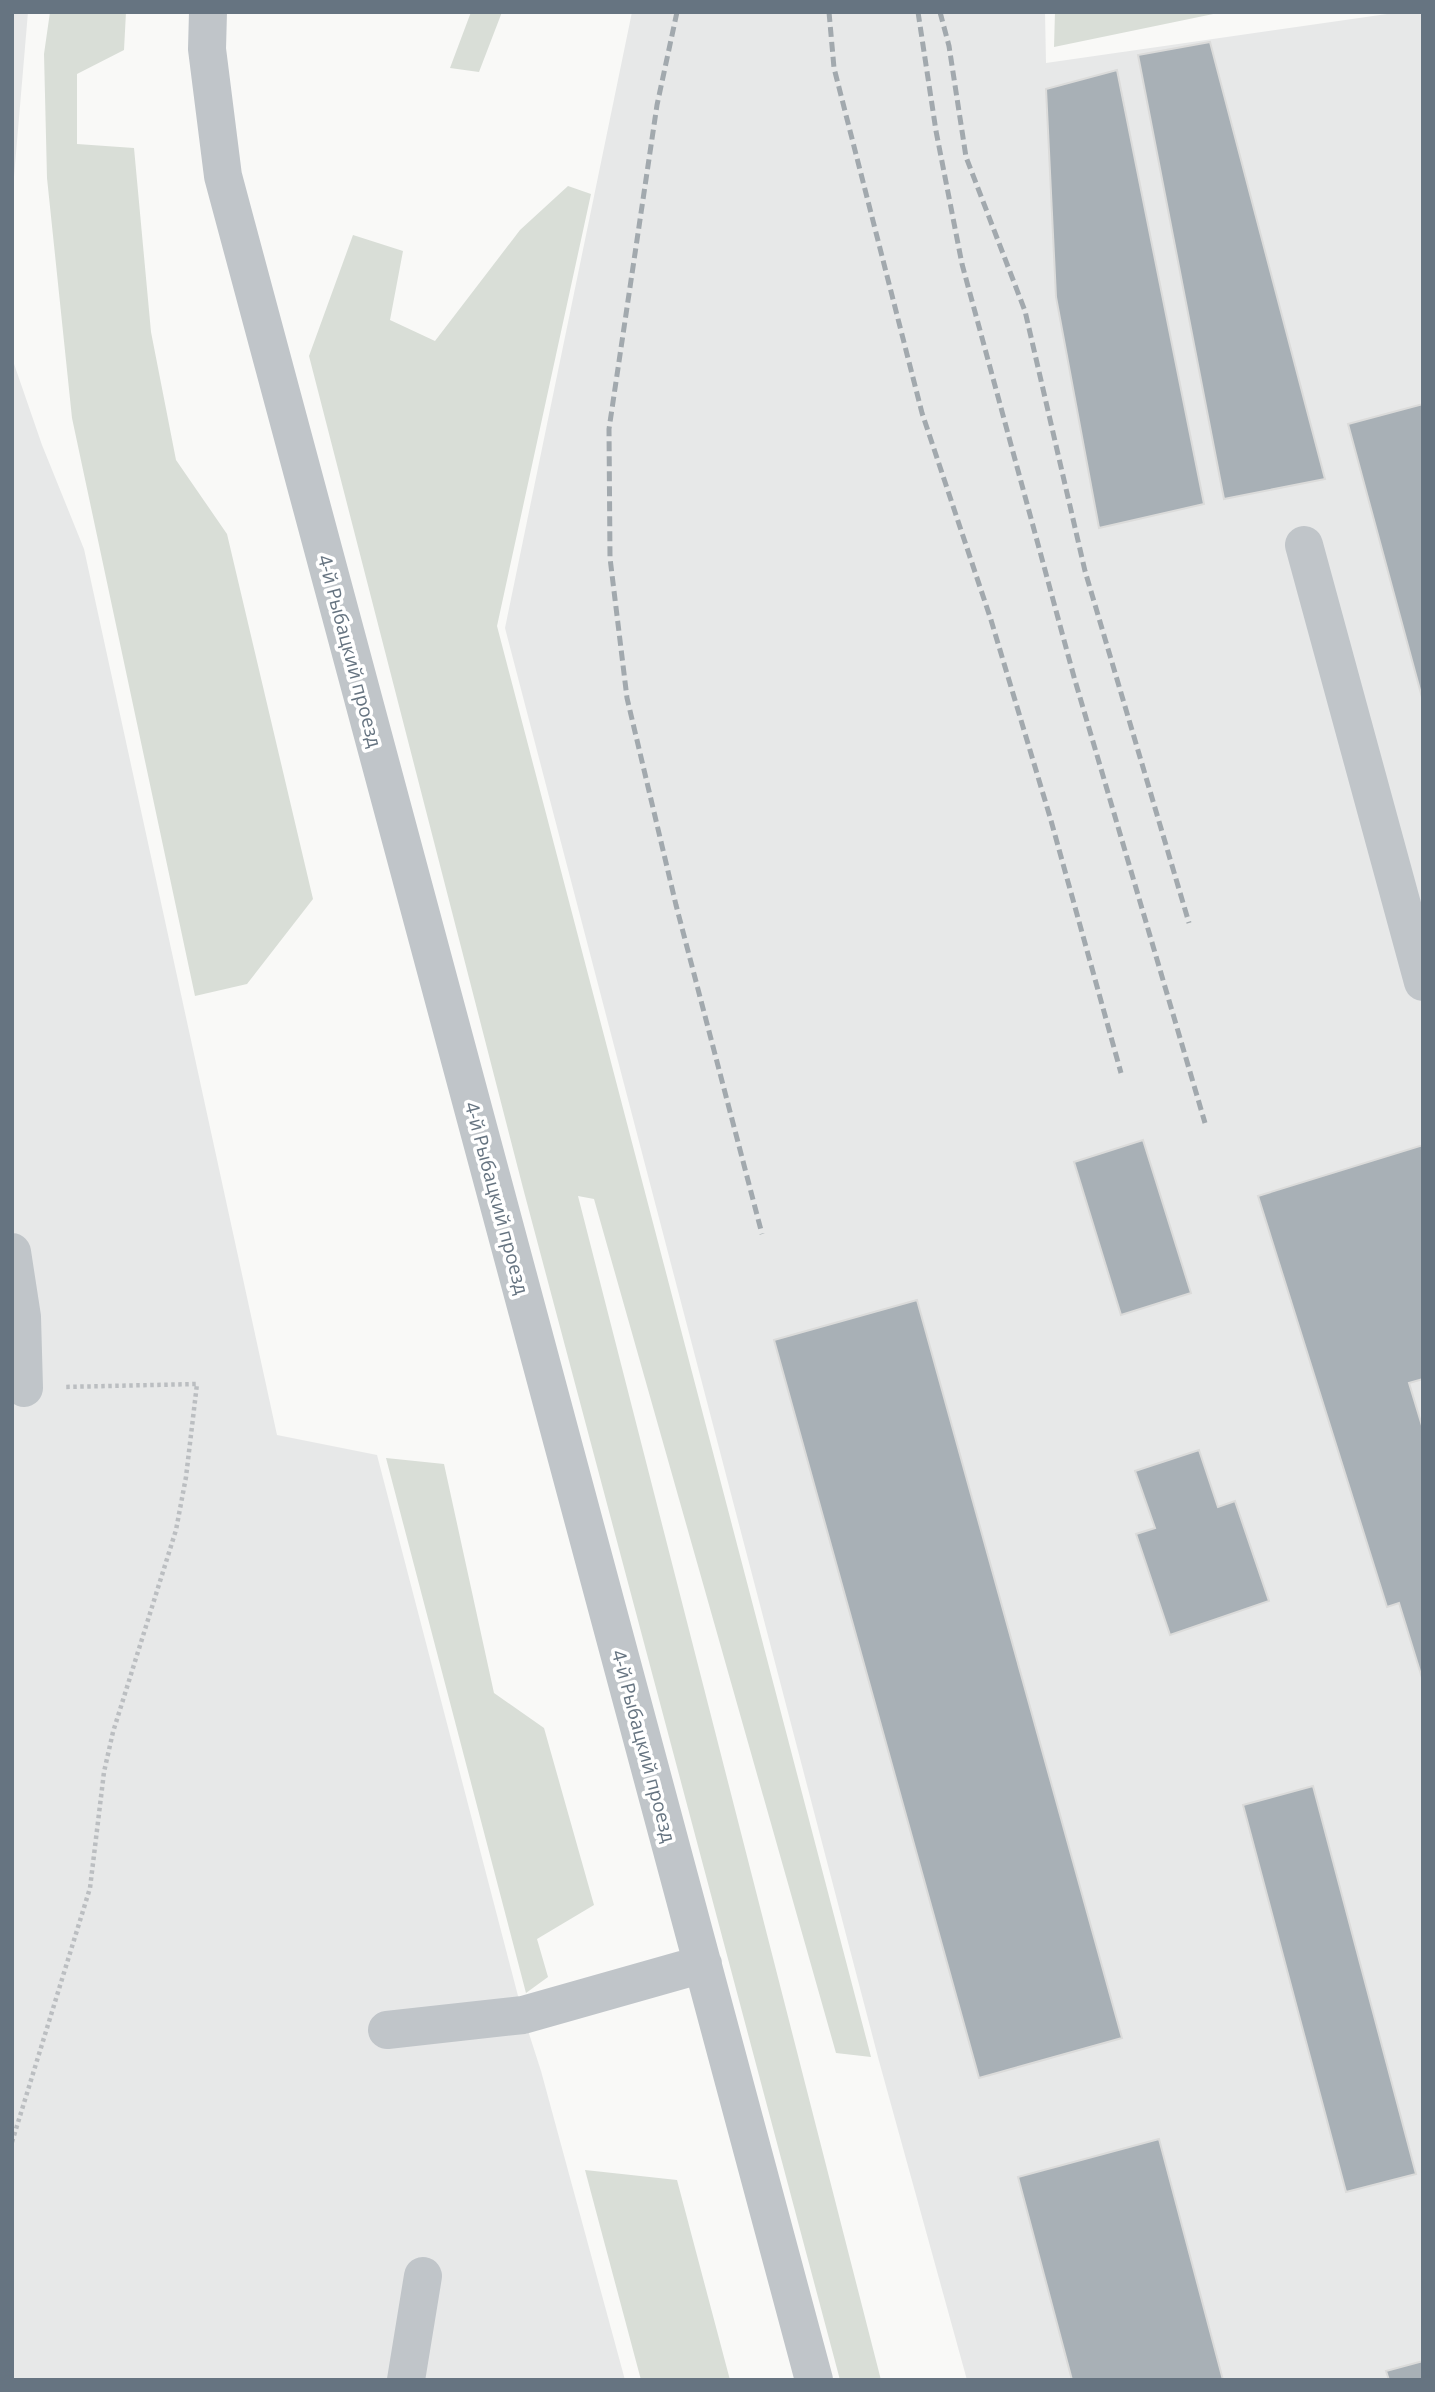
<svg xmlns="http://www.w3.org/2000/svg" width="1435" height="2392" viewBox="0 0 1435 2392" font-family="'Open Sans',sans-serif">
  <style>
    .built { fill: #e7e8e8 }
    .green { fill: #d9ded7 }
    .building { fill: #a8b0b6; stroke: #dbdbda; stroke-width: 2 }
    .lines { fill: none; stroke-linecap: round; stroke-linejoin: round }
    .path { stroke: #bbbec1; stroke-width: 4.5; stroke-dasharray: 3.5 3.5; stroke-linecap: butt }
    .minor { stroke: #c0c5c9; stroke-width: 38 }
    .rail { stroke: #a2a9ae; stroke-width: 5; stroke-dasharray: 10 5; stroke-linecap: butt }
    .labels { text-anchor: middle; stroke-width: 7; stroke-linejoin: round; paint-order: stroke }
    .street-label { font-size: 19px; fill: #667481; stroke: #fff }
  </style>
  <rect width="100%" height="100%" fill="#f9f9f7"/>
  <path class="built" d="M 12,12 L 28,12 L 12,200 Z
    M 632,12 L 1045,12 L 1046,63 L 1401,12 L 1423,12 L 1423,2380 L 967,2380 L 879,2061 L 505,628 Z
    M 12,358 L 42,445 L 84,549 L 277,1435 L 377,1455 L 523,2015 L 541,2071 L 625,2380 L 12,2380 Z"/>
  <path class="green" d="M 50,12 L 126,12 L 124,50 L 77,74 L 77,144 L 134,148 L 151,332 L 176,460 L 227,534 L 313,899 L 247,984 L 195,996 L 72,418 L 47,178 L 44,54 Z
    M 471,12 L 502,12 L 479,72 L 450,68 Z
    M 1055,12 L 1223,12 L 1054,47 Z
    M 568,186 L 591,194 L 497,626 L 871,2057 L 836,2053 L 594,1199 L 578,1196 L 881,2380 L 840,2380 L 523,1188 L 309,356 L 353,235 L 403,251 L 390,320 L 435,341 L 520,230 Z
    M 386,1458 L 444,1464 L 494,1693 L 544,1728 L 594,1905 L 537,1939 L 548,1977 L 526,1993 Z
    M 585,2170 L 677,2180 L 730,2380 L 641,2380 Z"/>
  <path class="building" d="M 1210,42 L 1325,479 L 1224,499 L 1138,55 Z
    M 1117,70 L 1204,504 L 1099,528 L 1056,297 L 1046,89 Z
    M 1423,404 L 1423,701 L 1348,424 Z
    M 1143,1140 L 1191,1293 L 1121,1315 L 1074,1162 Z
    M 1423,1145 L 1423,1379 L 1409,1383 L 1423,1429 L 1423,1681 L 1399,1603 L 1387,1607 L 1258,1196 Z
    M 917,1300 L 1122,2038 L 979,2078 L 774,1340 Z
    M 1199,1450 L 1218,1507 L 1235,1501 L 1269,1601 L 1170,1635 L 1136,1534 L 1155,1528 L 1135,1471 Z
    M 1313,1786 L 1416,2174 L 1346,2192 L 1243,1805 Z
    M 1159,2139 L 1223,2380 L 1072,2380 L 1018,2177 Z
    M 1423,2361 L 1423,2380 L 1389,2380 L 1386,2371 Z"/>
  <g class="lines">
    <path class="path" d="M 12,2142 L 90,1888 L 104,1772 L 113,1732 L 176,1530 L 186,1477 L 197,1384 L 63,1387"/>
    <path class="minor" d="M 208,12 L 207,49 L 223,176 L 814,2380
      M 1304,545 L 1423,982
      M 12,1252 L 22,1317 L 24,1388
      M 387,2030 L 523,2015 L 703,1964
      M 406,2380 L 423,2276"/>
    <path class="rail" d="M 677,12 L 657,105 L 609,429 L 610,558 L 627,698 L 676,905 L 762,1234
      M 829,12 L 834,68 L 922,413 L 991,620 L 1050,817 L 1121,1073
      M 918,12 L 936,131 L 962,264 L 1074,677 L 1205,1123
      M 940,12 L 949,46 L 966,157 L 1025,311 L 1085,571 L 1189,923"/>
  </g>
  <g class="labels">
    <g class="street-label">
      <text transform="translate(350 651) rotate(75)" y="7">4-й Рыбацкий проезд</text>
      <text transform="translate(497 1198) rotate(75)" y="7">4-й Рыбацкий проезд</text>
      <text transform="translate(644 1746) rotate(75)" y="7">4-й Рыбацкий проезд</text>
    </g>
  </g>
  <rect width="1435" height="2392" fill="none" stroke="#667481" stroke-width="28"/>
</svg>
